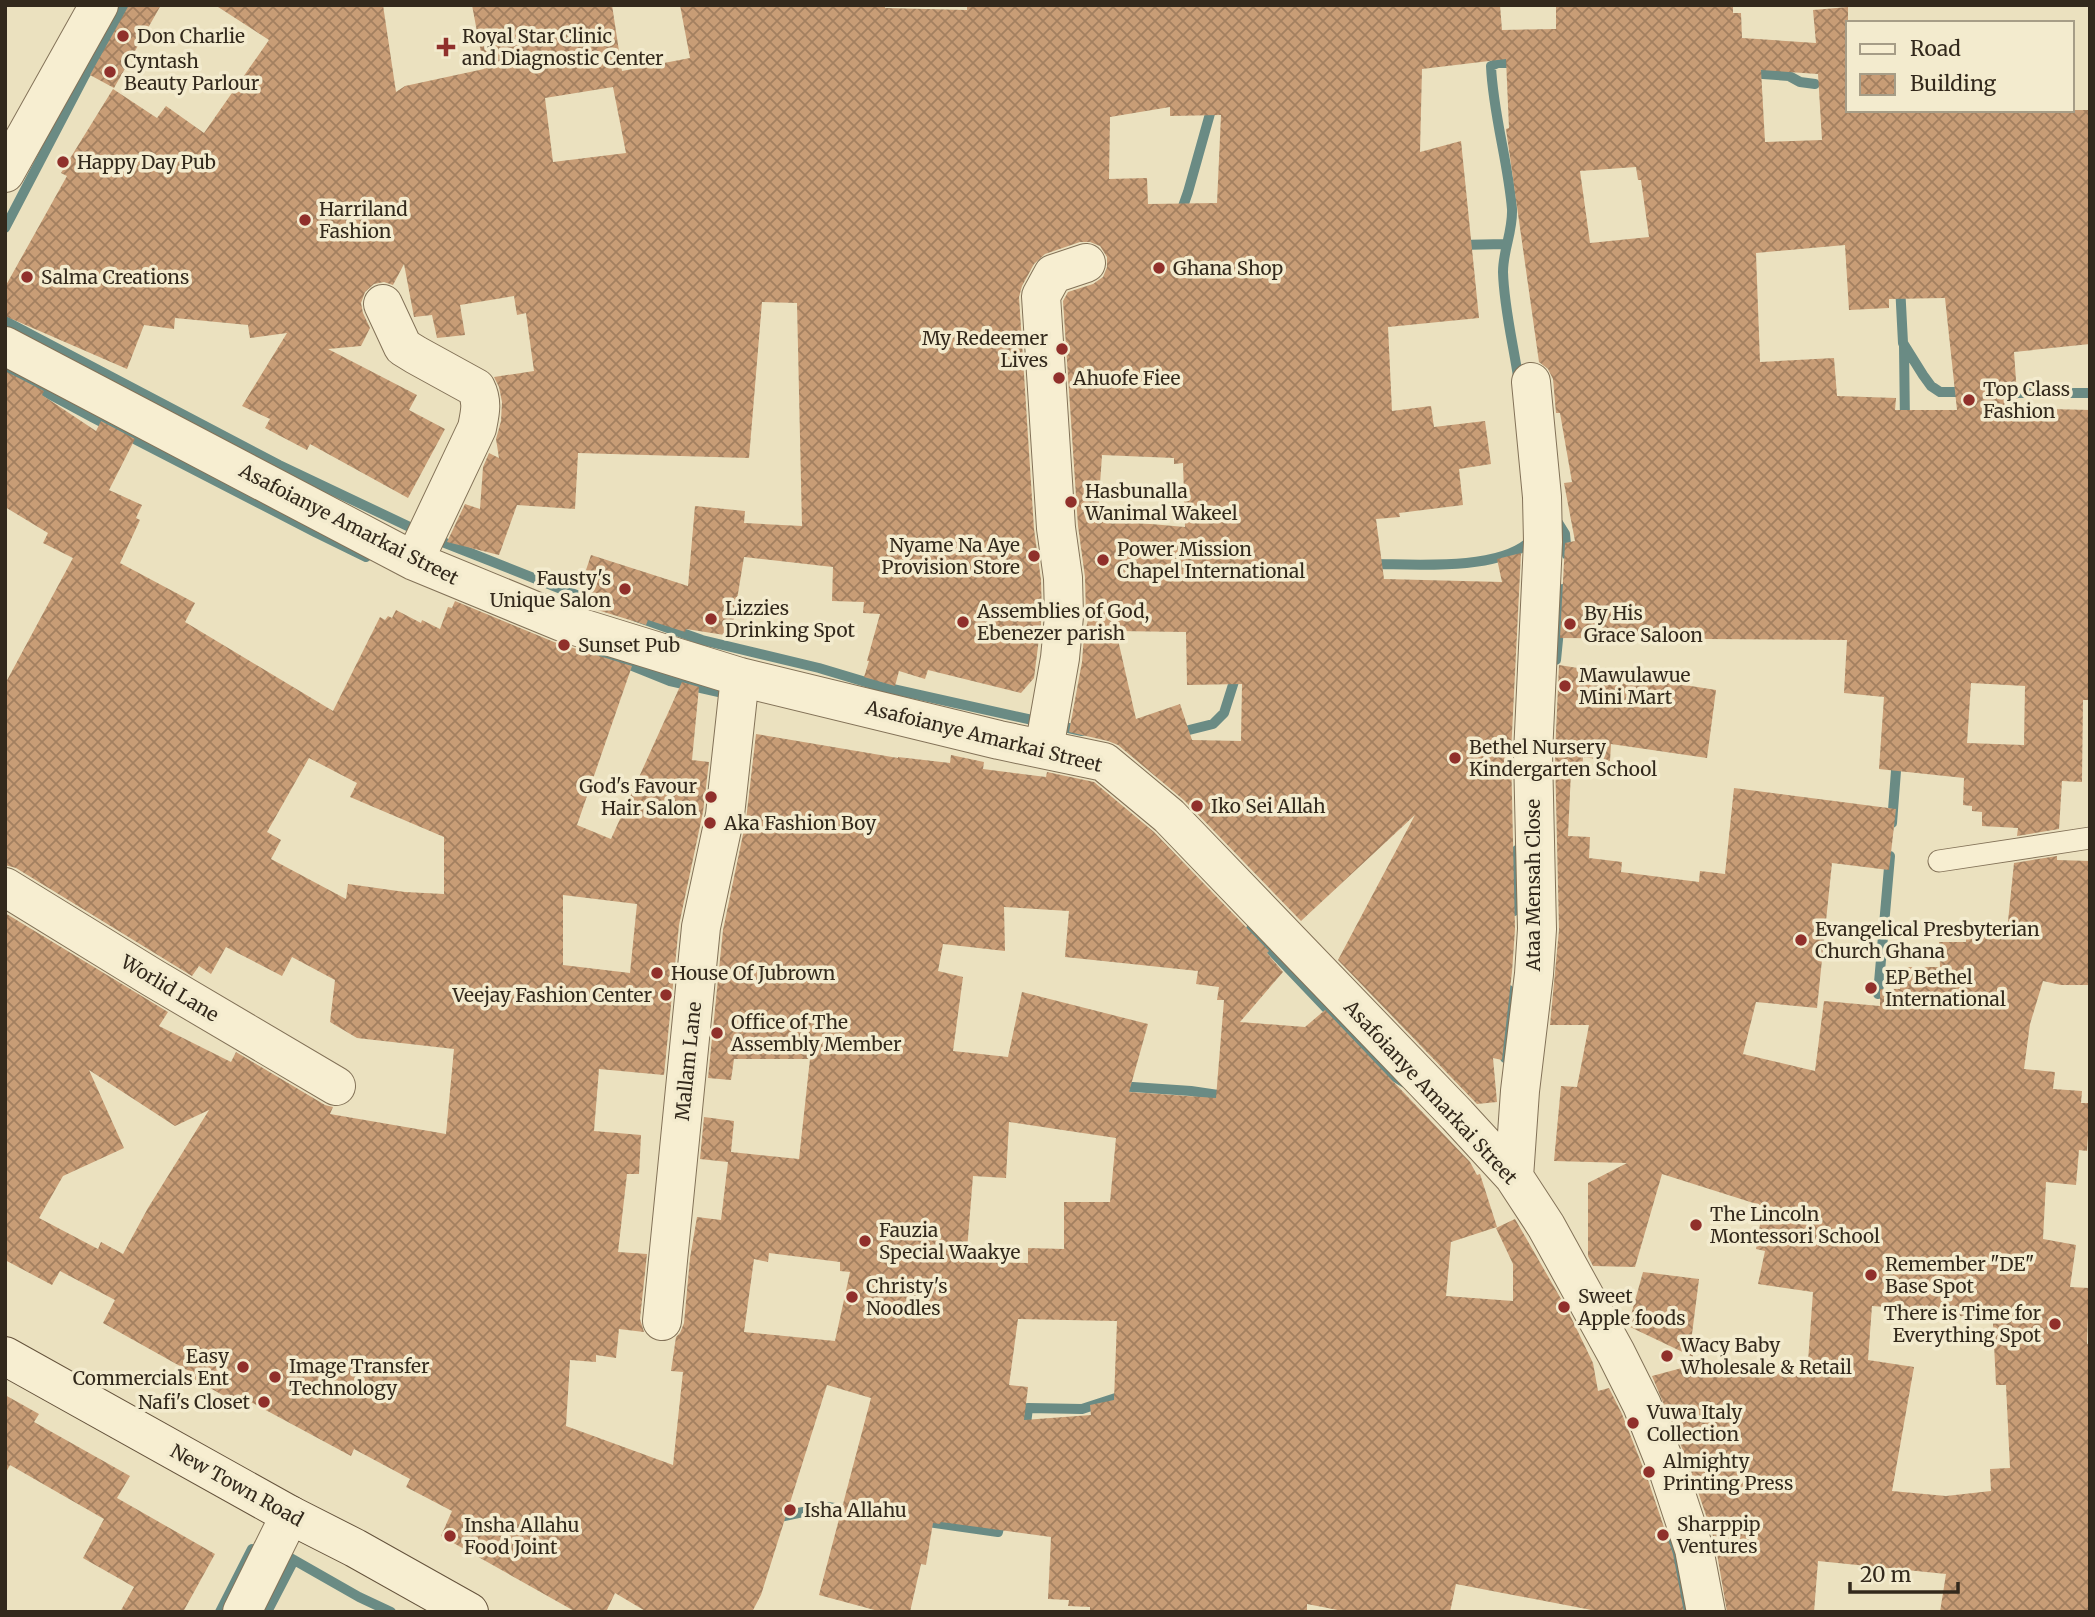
<svg xmlns="http://www.w3.org/2000/svg" width="2095" height="1617" viewBox="0 0 2095 1617" font-family="Merriweather,serif">
  <style>
    .lines { fill: none; stroke-linecap: round; stroke-linejoin: round }
    .stream { stroke: #6a8b84; stroke-width: 10 }
    .building { fill: url(#building-cross-hatch); fill-rule: evenodd }
    .lane-casing { stroke: #837258; stroke-width: 23 }
    .street-casing { stroke: #837258; stroke-width: 40 }
    .secondary-casing { stroke: #65533c; stroke-width: 40 }
    .lane { stroke: #f7eed1; stroke-width: 21 }
    .street { stroke: #f7eed1; stroke-width: 38 }
    .secondary { stroke: #f7eed1; stroke-width: 38 }
    .poi-dot { fill: #90302b; stroke: #f3ebce; stroke-width: 2.5 }
    .labels { text-anchor: middle; stroke-width: 7; stroke-linejoin: round; paint-order: stroke }
    .poi-label { font-size: 19px; fill: #33291c; stroke: #f3ebce; text-anchor: start }
    .street-label { font-size: 19px; fill: #33291c; stroke: #f3ebce }
  </style>
  <defs>
    <pattern id="building-cross-hatch" width="8" height="8" patternUnits="userSpaceOnUse" patternTransform="scale(1.75)"><rect width="8" height="8" fill="#c89d76"/><path d="M0 0l8 8M0 8l8-8" fill="none" stroke="#a38060"/></pattern>
  </defs>
  <rect width="100%" height="100%" fill="#ebe1bf"/>
  <g class="lines">
    <path class="stream" d="M 1749,73 L 1789,76 L 1800,82 L 1815,84
      M 1180,215 L 1188,192 L 1213,103
      M 5,228 L 85,75 L 125,5
      M 1459,245 L 1505,244
      M 1900,285 L 1903,343 L 1923,375 L 1931,386 L 1940,392 L 1968,392
      M 5,321 L 279,465 L 435,539 L 589,600
      M 1904,346 L 1905,424
      M 5,370 L 92,417 L 315,532 L 366,557
      M 1519,383 C 1514,347 1504,309 1503,272 C 1503,250 1513,231 1512,209 C 1508,161 1493,114 1491,66 L 1498,63 L 1520,63
      M 2005,393 L 2090,393
      M 1555,518 L 1565,534 L 1567,555
      M 1371,564 C 1414,564 1494,571 1528,543
      M 634,616 L 702,640 L 819,668 L 879,686 L 1082,731
      M 598,652 L 670,681 L 732,695
      M 1556,660 L 1563,589
      M 1177,733 L 1213,724 L 1224,713 L 1237,672
      M 1892,823 L 1897,758
      M 1514,911 L 1517,850
      M 1251,929 L 1387,1072 L 1405,1083
      M 1878,994 L 1890,856
      M 1505,1058 L 1509,990
      M 1118,1086 L 1191,1091 L 1218,1095
      M 1025,1432 L 1028,1408 L 1082,1409 L 1125,1395
      M 775,1518 L 803,1512 L 818,1514 L 828,1507 L 853,1511
      M 928,1522 L 998,1532 L 1001,1518
      M 1671,1535 L 1685,1612
      M 280,1552 L 359,1597 L 391,1612
      M 220,1612 L 252,1549
      M 267,1612 L 294,1560"/>
  </g>
  <path class="building" d="M 129,5 L 161,5 L 114,88 L 90,75 Z
    M 215,5 L 383,5 L 396,92 L 405,86 L 484,69 L 472,5 L 612,5 L 622,71 L 690,58 L 680,5 L 885,5 L 885,8 L 967,10 L 967,5 L 1500,5 L 1502,30 L 1556,29 L 1556,5 L 1733,5 L 1733,13 L 1741,13 L 1742,38 L 1816,43 L 1813,10 L 1848,7 L 1848,110 L 2090,110 L 2090,344 L 2014,352 L 2018,408 L 2090,410 L 2090,700 L 2083,700 L 2082,782 L 2062,781 L 2059,829 L 2017,836 L 2018,828 L 1982,826 L 1982,812 L 1972,811 L 1972,806 L 1963,805 L 1964,778 L 1879,769 L 1884,697 L 1844,693 L 1847,640 L 1560,638 L 1565,543 L 1575,541 L 1564,483 L 1572,482 L 1560,413 L 1556,413 L 1553,379 L 1548,369 L 1539,362 L 1506,129 L 1509,128 L 1506,59 L 1422,69 L 1420,152 L 1461,141 L 1479,318 L 1388,327 L 1392,411 L 1431,406 L 1434,427 L 1485,421 L 1491,464 L 1459,469 L 1463,505 L 1399,513 L 1400,517 L 1376,519 L 1384,579 L 1502,582 L 1497,559 L 1521,553 L 1511,753 L 1515,929 L 1512,972 L 1502,1060 L 1493,1058 L 1497,1102 L 1477,1104 L 1338,960 L 1415,815 L 1301,921 L 1185,801 L 1118,745 L 1108,741 L 1069,732 L 1082,662 L 1084,635 L 1090,613 L 1086,618 L 1085,577 L 1078,526 L 1063,301 L 1068,292 L 1093,284 L 1103,277 L 1107,267 L 1107,257 L 1100,246 L 1090,242 L 1080,242 L 1045,254 L 1034,264 L 1022,286 L 1019,297 L 1034,529 L 1041,580 L 1042,615 L 1034,678 L 1021,693 L 928,670 L 925,679 L 899,671 L 895,686 L 864,677 L 869,661 L 867,661 L 880,614 L 863,613 L 864,602 L 832,601 L 833,567 L 744,557 L 731,636 L 686,629 L 685,632 L 648,620 L 646,625 L 575,603 L 591,555 L 688,586 L 695,506 L 745,511 L 744,523 L 802,526 L 797,303 L 762,302 L 749,458 L 578,453 L 575,509 L 517,505 L 499,555 L 447,542 L 465,504 L 480,509 L 483,467 L 489,453 L 499,458 L 496,439 L 501,421 L 502,402 L 499,387 L 494,377 L 534,371 L 526,313 L 517,315 L 514,296 L 460,305 L 465,335 L 437,338 L 432,315 L 414,317 L 404,264 L 393,285 L 384,282 L 374,284 L 365,292 L 361,303 L 363,313 L 370,328 L 361,346 L 328,349 L 417,395 L 409,410 L 445,429 L 408,498 L 310,444 L 307,450 L 265,428 L 270,419 L 242,406 L 287,333 L 250,338 L 248,325 L 175,318 L 174,329 L 144,325 L 127,369 L 5,316 L 5,287 L 67,176 L 61,173 L 113,89 L 157,118 L 166,106 L 204,133 L 269,40 ZM 1761,70 L 1818,74 L 1822,140 L 1765,142 ZM 613,87 L 626,153 L 553,162 L 545,98 ZM 1170,107 L 1170,116 L 1221,115 L 1217,203 L 1148,204 L 1147,178 L 1109,179 L 1110,117 ZM 1636,167 L 1638,180 L 1641,180 L 1649,237 L 1590,243 L 1580,171 ZM 1845,245 L 1849,310 L 1889,308 L 1889,299 L 1945,298 L 1957,410 L 1895,410 L 1896,398 L 1837,396 L 1834,358 L 1760,362 L 1756,253 ZM 1102,455 L 1174,458 L 1174,464 L 1183,463 L 1185,527 L 1105,520 L 1105,514 L 1098,514 ZM 1116,631 L 1186,632 L 1187,685 L 1242,684 L 1241,741 L 1192,740 L 1180,704 L 1136,719 ZM 1971,683 L 2025,686 L 2024,745 L 1967,743 Z
    M 5,371 L 44,391 L 42,395 L 96,431 L 101,421 L 135,439 L 109,490 L 142,505 L 136,518 L 140,520 L 120,563 L 195,603 L 185,622 L 333,711 L 380,617 L 385,620 L 388,616 L 392,618 L 396,610 L 421,623 L 422,620 L 440,629 L 448,607 L 452,608 L 455,601 L 554,642 L 632,666 L 577,825 L 611,839 L 682,682 L 699,687 L 692,760 L 709,762 L 703,812 L 679,925 L 664,1075 L 599,1069 L 594,1131 L 641,1135 L 639,1174 L 627,1174 L 618,1252 L 647,1254 L 640,1319 L 644,1332 L 619,1329 L 616,1358 L 596,1355 L 596,1362 L 570,1360 L 566,1426 L 673,1465 L 683,1372 L 671,1371 L 676,1337 L 680,1333 L 684,1323 L 690,1258 L 697,1217 L 721,1220 L 728,1162 L 700,1159 L 704,1117 L 734,1121 L 731,1152 L 799,1159 L 810,1059 L 734,1059 L 731,1080 L 708,1078 L 723,930 L 746,820 L 756,734 L 898,758 L 898,757 L 950,763 L 951,755 L 984,762 L 983,769 L 1046,777 L 1047,772 L 1094,782 L 1154,832 L 1269,951 L 1267,953 L 1283,972 L 1240,1022 L 1305,1027 L 1325,1010 L 1470,1162 L 1477,1175 L 1480,1174 L 1497,1227 L 1451,1242 L 1446,1296 L 1513,1301 L 1513,1264 L 1496,1228 L 1515,1219 L 1568,1311 L 1593,1363 L 1598,1391 L 1609,1388 L 1622,1414 L 1648,1480 L 1673,1554 L 1684,1612 L 1602,1612 L 1456,1584 L 1450,1612 L 1348,1612 L 1307,1604 L 1307,1612 L 1090,1612 L 1090,1607 L 1068,1606 L 1069,1600 L 1048,1599 L 1051,1537 L 941,1522 L 940,1524 L 933,1523 L 926,1565 L 921,1564 L 910,1612 L 882,1612 L 819,1595 L 871,1398 L 827,1385 L 761,1595 L 752,1612 L 647,1612 L 615,1593 L 606,1612 L 576,1612 L 441,1536 L 452,1511 L 406,1487 L 410,1479 L 354,1449 L 351,1456 L 247,1400 L 244,1407 L 194,1379 L 196,1375 L 103,1323 L 115,1300 L 60,1271 L 52,1285 L 5,1260 L 5,913 L 168,1012 L 159,1026 L 231,1062 L 236,1052 L 325,1105 L 333,1107 L 330,1114 L 446,1134 L 454,1049 L 357,1038 L 330,1022 L 335,980 L 292,957 L 282,976 L 226,947 L 211,974 L 199,966 L 192,976 L 16,868 L 5,865 L 5,684 L 73,558 L 43,543 L 48,533 L 5,507 ZM 309,758 L 357,783 L 350,797 L 444,837 L 444,894 L 405,892 L 348,884 L 346,899 L 271,859 L 281,840 L 267,832 ZM 563,895 L 637,904 L 630,973 L 563,965 ZM 1004,907 L 1069,911 L 1065,957 L 1198,971 L 1196,984 L 1219,987 L 1217,1000 L 1224,1000 L 1216,1098 L 1129,1092 L 1148,1024 L 1022,992 L 1008,1057 L 953,1051 L 963,977 L 938,971 L 943,944 L 1005,951 ZM 89,1070 L 175,1126 L 209,1110 L 148,1208 L 123,1254 L 101,1242 L 98,1249 L 39,1218 L 63,1176 L 124,1148 ZM 1009,1122 L 1116,1138 L 1110,1202 L 1064,1202 L 1064,1249 L 1028,1248 L 1028,1263 L 966,1262 L 973,1176 L 1006,1178 ZM 769,1253 L 840,1262 L 840,1271 L 850,1272 L 835,1341 L 744,1332 L 754,1259 L 768,1262 ZM 1018,1319 L 1117,1321 L 1114,1400 L 1090,1405 L 1091,1415 L 1024,1420 L 1028,1387 L 1009,1385 Z
    M 1559,665 L 1716,690 L 1707,758 L 1611,744 L 1610,761 L 1583,757 L 1582,772 L 1571,771 L 1568,836 L 1590,837 L 1589,858 L 1622,862 L 1621,872 L 1699,882 L 1700,871 L 1725,874 L 1734,788 L 1896,809 L 1889,870 L 1832,863 L 1817,1008 L 1756,1002 L 1743,1054 L 1815,1071 L 1824,1001 L 1880,1006 L 1880,989 L 1900,989 L 1900,967 L 1940,967 L 1939,942 L 1966,942 L 1966,929 L 2007,931 L 2014,863 L 2057,856 L 2057,860 L 2090,861 L 2090,985 L 2061,985 L 2043,981 L 2030,1024 L 2024,1069 L 2055,1072 L 2053,1089 L 2082,1091 L 2081,1103 L 2090,1103 L 2087,1151 L 2079,1150 L 2076,1185 L 2046,1182 L 2043,1239 L 2076,1245 L 2070,1287 L 2089,1288 L 2087,1344 L 2090,1343 L 2090,1612 L 1940,1612 L 1946,1574 L 1818,1561 L 1814,1612 L 1727,1612 L 1715,1542 L 1689,1465 L 1652,1376 L 1693,1365 L 1693,1370 L 1708,1369 L 1807,1375 L 1813,1292 L 1758,1284 L 1765,1251 L 1756,1249 L 1763,1206 L 1662,1174 L 1635,1267 L 1593,1266 L 1588,1256 L 1588,1183 L 1627,1163 L 1554,1161 L 1561,1086 L 1577,1087 L 1589,1025 L 1550,1025 L 1559,930 L 1555,754 ZM 1872,1306 L 1937,1311 L 1993,1323 L 1996,1385 L 2006,1385 L 2010,1468 L 1990,1469 L 1991,1491 L 1946,1496 L 1892,1491 L 1914,1367 L 1868,1360 Z
    M 1643,1272 L 1699,1279 L 1692,1334 L 1693,1357 L 1628,1326 Z
    M 5,1395 L 39,1414 L 34,1422 L 130,1476 L 117,1498 L 215,1554 L 183,1612 L 120,1612 L 134,1587 L 83,1558 L 104,1519 L 10,1465 L 5,1474 Z"/>
  <g class="lines">
    <defs>
      <path id="lane" d="M 1939,861 L 2090,838"/>
      <path id="street" d="M 5,173 L 99,5
        M 383,304 L 403,347 L 416,355 L 476,388 C 483,402 480,413 477,428 L 414,561
        M 5,346 L 414,561 L 562,622 L 740,677 L 999,740 L 1104,762 L 1169,816 L 1457,1115 L 1514,1177 L 1546,1226 L 1616,1353 L 1642,1405 L 1669,1473 L 1694,1549 L 1706,1612
        M 1044,749 L 1060,658 L 1064,616 L 1063,578 L 1056,528 L 1041,296 L 1053,274 L 1086,263
        M 5,887 L 153,978 L 336,1086
        M 1514,1177 L 1520,1091 L 1534,974 L 1537,929 L 1533,754 L 1543,542 L 1542,497 L 1531,382
        M 662,1321 L 701,927 L 725,815 L 740,677
        M 242,1612 L 290,1515"/>
      <path id="secondary" d="M 5,1356 L 290,1515 L 355,1548 L 469,1612"/>
    </defs>
    <use href="#lane" class="lane-casing"/>
    <use href="#street" class="street-casing"/>
    <use href="#secondary" class="secondary-casing"/>
    <use href="#lane" class="lane"/>
    <use href="#street" class="street"/>
    <use href="#secondary" class="secondary"/>
  </g>
  <g class="poi-dot">
    <circle cx="123" cy="36" r="7"/>
    <path d="M442.5 36.5h7v7h7v7h-7v7h-7v-7h-7v-7h7z"/>
    <circle cx="110" cy="72" r="7"/>
    <circle cx="63" cy="162" r="7"/>
    <circle cx="305" cy="220" r="7"/>
    <circle cx="1159" cy="268" r="7"/>
    <circle cx="27" cy="277" r="7"/>
    <circle cx="1062" cy="349" r="7"/>
    <circle cx="1059" cy="378" r="7"/>
    <circle cx="1969" cy="400" r="7"/>
    <circle cx="1071" cy="502" r="7"/>
    <circle cx="1034" cy="556" r="7"/>
    <circle cx="1103" cy="560" r="7"/>
    <circle cx="625" cy="589" r="7"/>
    <circle cx="711" cy="619" r="7"/>
    <circle cx="963" cy="622" r="7"/>
    <circle cx="1570" cy="624" r="7"/>
    <circle cx="564" cy="645" r="7"/>
    <circle cx="1565" cy="686" r="7"/>
    <circle cx="1455" cy="758" r="7"/>
    <circle cx="711" cy="797" r="7"/>
    <circle cx="1197" cy="806" r="7"/>
    <circle cx="710" cy="823" r="7"/>
    <circle cx="1801" cy="940" r="7"/>
    <circle cx="657" cy="973" r="7"/>
    <circle cx="1871" cy="988" r="7"/>
    <circle cx="666" cy="995" r="7"/>
    <circle cx="717" cy="1033" r="7"/>
    <circle cx="1696" cy="1225" r="7"/>
    <circle cx="865" cy="1241" r="7"/>
    <circle cx="1871" cy="1275" r="7"/>
    <circle cx="852" cy="1297" r="7"/>
    <circle cx="1564" cy="1307" r="7"/>
    <circle cx="2055" cy="1324" r="7"/>
    <circle cx="1667" cy="1356" r="7"/>
    <circle cx="243" cy="1367" r="7"/>
    <circle cx="275" cy="1377" r="7"/>
    <circle cx="264" cy="1402" r="7"/>
    <circle cx="1633" cy="1423" r="7"/>
    <circle cx="1649" cy="1472" r="7"/>
    <circle cx="790" cy="1510" r="7"/>
    <circle cx="1663" cy="1535" r="7"/>
    <circle cx="450" cy="1536" r="7"/>
  </g>
  <g class="labels">
    <g class="poi-label">
      <text x="137" y="43">Don Charlie</text>
      <text x="462" y="43">Royal Star Clinic<tspan x="462" dy="22">and Diagnostic Center</tspan></text>
      <text x="124" y="68">Cyntash<tspan x="124" dy="22">Beauty Parlour</tspan></text>
      <text x="77" y="169">Happy Day Pub</text>
      <text x="319" y="216">Harriland<tspan x="319" dy="22">Fashion</tspan></text>
      <text x="1173" y="275">Ghana Shop</text>
      <text x="41" y="284">Salma Creations</text>
      <text x="1048" y="345" text-anchor="end">My Redeemer<tspan x="1048" dy="22">Lives</tspan></text>
      <text x="1073" y="385">Ahuofe Fiee</text>
      <text x="1983" y="396">Top Class<tspan x="1983" dy="22">Fashion</tspan></text>
      <text x="1085" y="498">Hasbunalla<tspan x="1085" dy="22">Wanimal Wakeel</tspan></text>
      <text x="1020" y="552" text-anchor="end">Nyame Na Aye<tspan x="1020" dy="22">Provision Store</tspan></text>
      <text x="1117" y="556">Power Mission<tspan x="1117" dy="22">Chapel International</tspan></text>
      <text x="611" y="585" text-anchor="end">Fausty's<tspan x="611" dy="22">Unique Salon</tspan></text>
      <text x="725" y="615">Lizzies<tspan x="725" dy="22">Drinking Spot</tspan></text>
      <text x="977" y="618">Assemblies of God,<tspan x="977" dy="22">Ebenezer parish</tspan></text>
      <text x="1584" y="620">By His<tspan x="1584" dy="22">Grace Saloon</tspan></text>
      <text x="578" y="652">Sunset Pub</text>
      <text x="1579" y="682">Mawulawue<tspan x="1579" dy="22">Mini Mart</tspan></text>
      <text x="1469" y="754">Bethel Nursery<tspan x="1469" dy="22">Kindergarten School</tspan></text>
      <text x="697" y="793" text-anchor="end">God's Favour<tspan x="697" dy="22">Hair Salon</tspan></text>
      <text x="1211" y="813">Iko Sei Allah</text>
      <text x="724" y="830">Aka Fashion Boy</text>
      <text x="1815" y="936">Evangelical Presbyterian<tspan x="1815" dy="22">Church Ghana</tspan></text>
      <text x="671" y="980">House Of Jubrown</text>
      <text x="1885" y="984">EP Bethel<tspan x="1885" dy="22">International</tspan></text>
      <text x="652" y="1002" text-anchor="end">Veejay Fashion Center</text>
      <text x="731" y="1029">Office of The<tspan x="731" dy="22">Assembly Member</tspan></text>
      <text x="1710" y="1221">The Lincoln<tspan x="1710" dy="22">Montessori School</tspan></text>
      <text x="879" y="1237">Fauzia<tspan x="879" dy="22">Special Waakye</tspan></text>
      <text x="1885" y="1271">Remember "DE"<tspan x="1885" dy="22">Base Spot</tspan></text>
      <text x="866" y="1293">Christy's<tspan x="866" dy="22">Noodles</tspan></text>
      <text x="1578" y="1303">Sweet<tspan x="1578" dy="22">Apple foods</tspan></text>
      <text x="2041" y="1320" text-anchor="end">There is Time for<tspan x="2041" dy="22">Everything Spot</tspan></text>
      <text x="1681" y="1352">Wacy Baby<tspan x="1681" dy="22">Wholesale &amp; Retail</tspan></text>
      <text x="229" y="1363" text-anchor="end">Easy<tspan x="229" dy="22">Commercials Ent</tspan></text>
      <text x="289" y="1373">Image Transfer<tspan x="289" dy="22">Technology</tspan></text>
      <text x="250" y="1409" text-anchor="end">Nafi's Closet</text>
      <text x="1647" y="1419">Vuwa Italy<tspan x="1647" dy="22">Collection</tspan></text>
      <text x="1663" y="1468">Almighty<tspan x="1663" dy="22">Printing Press</tspan></text>
      <text x="804" y="1517">Isha Allahu</text>
      <text x="1677" y="1531">Sharppip<tspan x="1677" dy="22">Ventures</tspan></text>
      <text x="464" y="1532">Insha Allahu<tspan x="464" dy="22">Food Joint</tspan></text>
    </g>
    <g class="street-label">
      <text transform="translate(349 524) rotate(27)" y="7">Asafoianye Amarkai Street</text>
      <text transform="translate(984 736) rotate(14)" y="7">Asafoianye Amarkai Street</text>
      <text transform="translate(1533 885) rotate(-90)" y="7">Ataa Mensah Close</text>
      <text transform="translate(170 988) rotate(31)" y="7">Worlid Lane</text>
      <text transform="translate(688 1061) rotate(-84)" y="7">Mallam Lane</text>
      <text transform="translate(1431 1092) rotate(47)" y="7">Asafoianye Amarkai Street</text>
      <text transform="translate(237 1485) rotate(29)" y="7">New Town Road</text>
    </g>
  </g>
  <rect width="2095" height="1617" fill="none" stroke="#33291c" stroke-width="14"/>
  <rect x="1846" y="21" width="228" height="91" fill="#f3ebce" stroke="#a69d87" stroke-width="2"/>
  <rect x="1860" y="44" width="35" height="10" fill="#f7eed1" stroke="#a69d87" stroke-width="2"/>
  <text x="1910" y="56" font-size="21" fill="#33291c">Road</text>
  <rect x="1860" y="74" width="35" height="21" fill="url(#building-cross-hatch)" stroke="#a69d87" stroke-width="2"/>
  <text x="1910" y="91" font-size="21" fill="#33291c">Building</text>
  <path d="M1850 1582v10h108v-10" fill="none" stroke="#33291c" stroke-width="3.5"/>
  <text x="1860" y="1582" font-size="21" fill="#33291c" stroke="#f3ebce" stroke-width="5" paint-order="stroke">20 m</text>
</svg>
